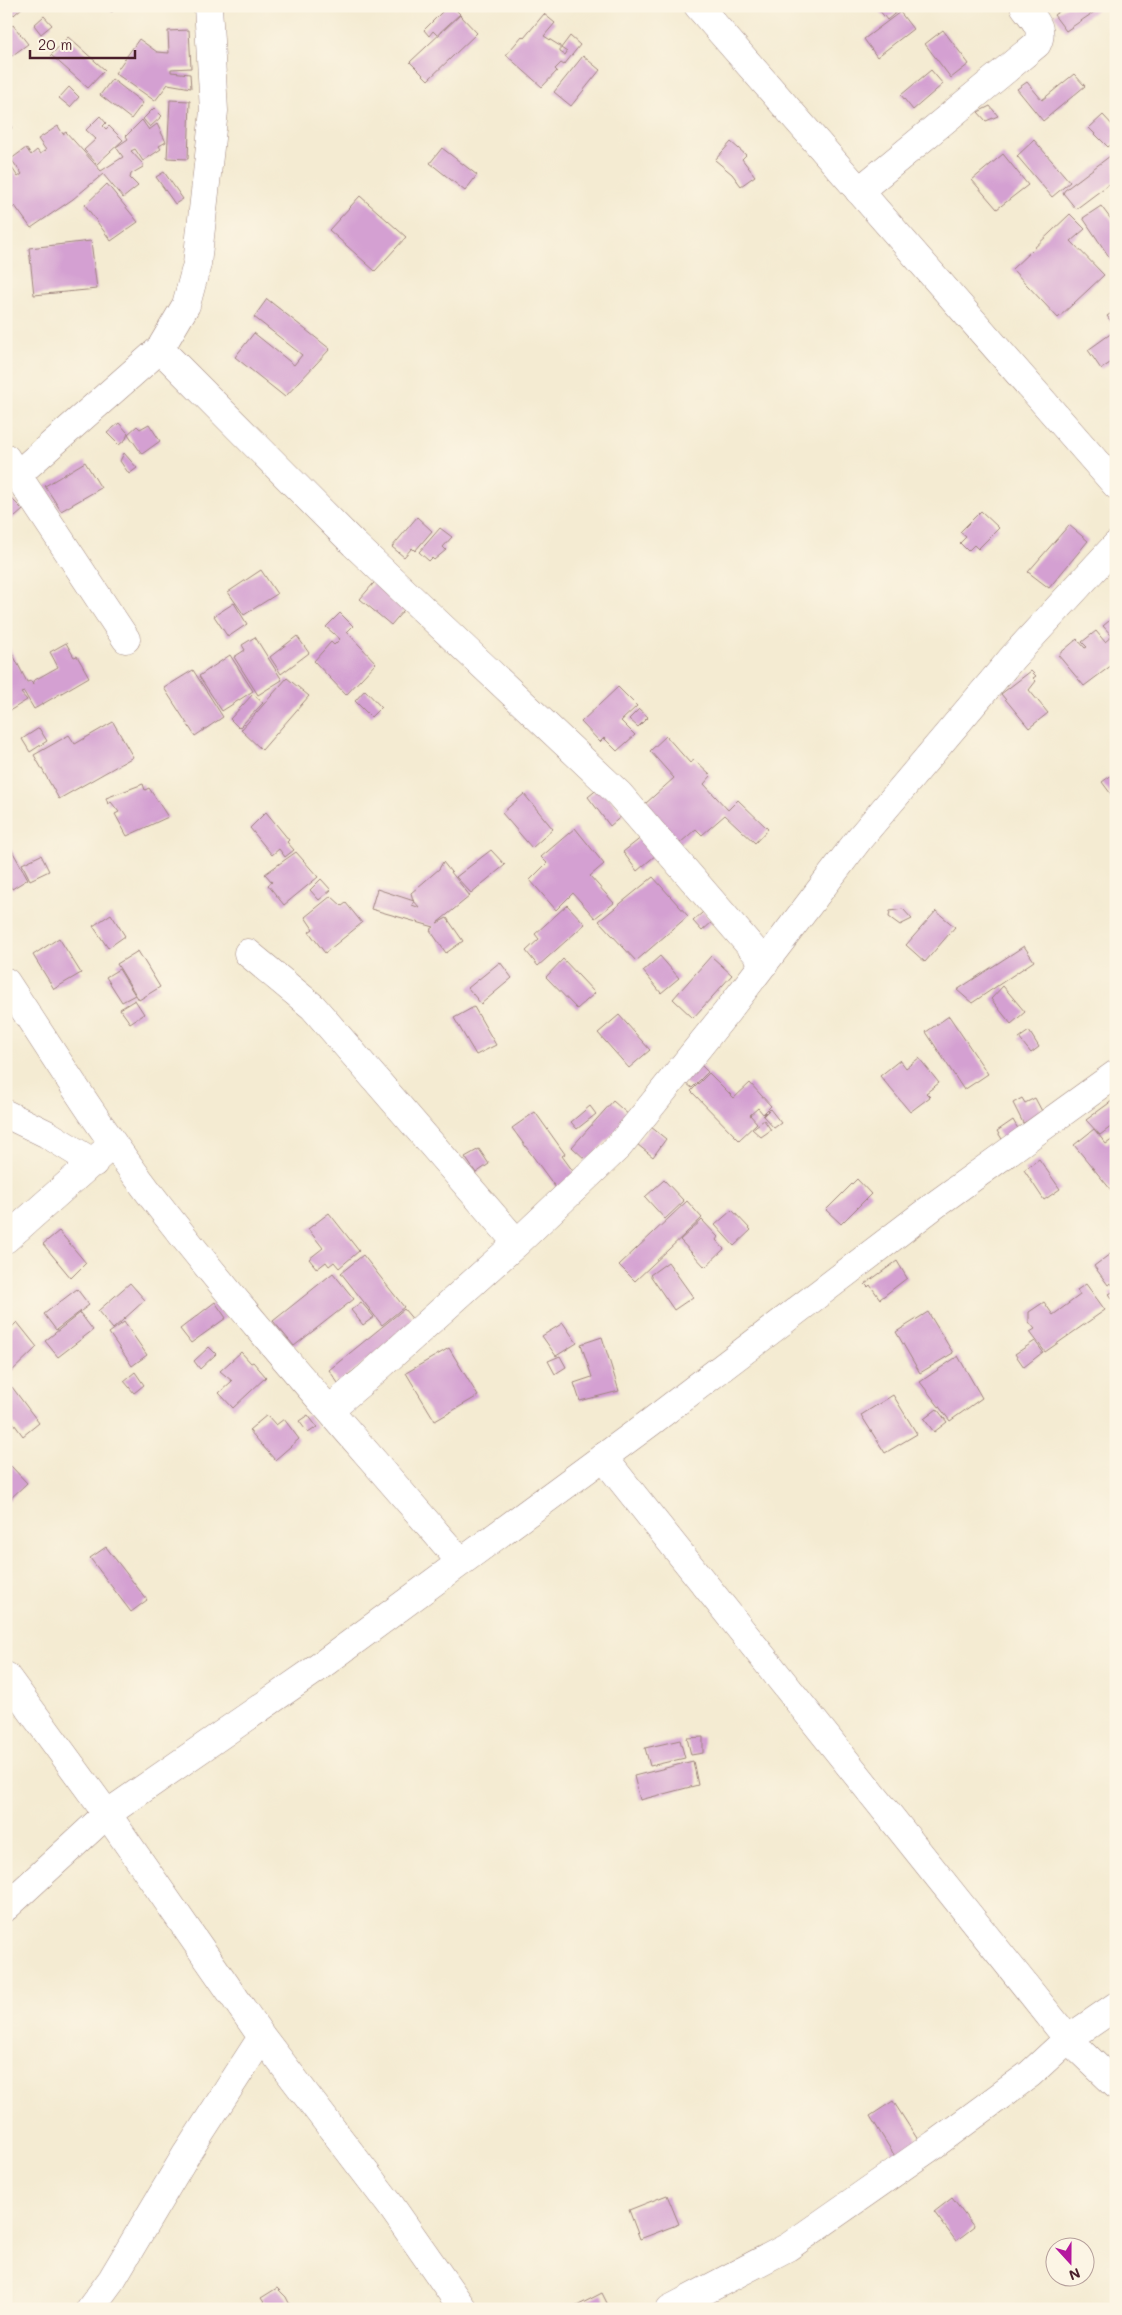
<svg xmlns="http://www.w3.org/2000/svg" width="1122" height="2315" viewBox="0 0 1122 2315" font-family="Mali,sans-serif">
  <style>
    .building { fill: #d4a0d2 }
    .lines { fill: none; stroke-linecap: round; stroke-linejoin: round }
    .minor-casing { stroke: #9f857e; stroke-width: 29 }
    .tertiary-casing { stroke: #9f857e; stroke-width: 29 }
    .minor { stroke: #fff; stroke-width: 28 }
    .tertiary { stroke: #fff; stroke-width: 28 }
  </style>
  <rect width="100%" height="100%" fill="#fcf5e5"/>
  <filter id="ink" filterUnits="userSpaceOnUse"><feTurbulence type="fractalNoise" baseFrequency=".02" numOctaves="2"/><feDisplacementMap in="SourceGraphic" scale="10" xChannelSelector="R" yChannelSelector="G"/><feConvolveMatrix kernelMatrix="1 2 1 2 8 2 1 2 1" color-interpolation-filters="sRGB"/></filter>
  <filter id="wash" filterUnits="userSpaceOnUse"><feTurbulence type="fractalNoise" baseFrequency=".0096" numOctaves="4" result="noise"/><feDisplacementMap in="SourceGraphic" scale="20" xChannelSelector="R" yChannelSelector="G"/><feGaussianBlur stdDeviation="1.12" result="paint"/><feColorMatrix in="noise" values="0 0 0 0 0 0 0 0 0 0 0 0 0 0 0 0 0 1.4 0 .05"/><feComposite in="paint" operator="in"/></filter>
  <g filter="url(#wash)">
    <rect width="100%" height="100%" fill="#f4ebd2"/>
    <g id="blocks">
      <path class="building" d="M 6,6 L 24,6 L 14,15 Z
        M 105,6 L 117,6 L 112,12 Z
        M 448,6 L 452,6 L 460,14 L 437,35 L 433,31 L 429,36 L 424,30 Z
        M 876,6 L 897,6 L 899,10 L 887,20 Z
        M 1067,6 L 1103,6 L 1066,31 L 1054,15 Z
        M 900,12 L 913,29 L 877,57 L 864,39 Z
        M 544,14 L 555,23 L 544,36 L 560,46 L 560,52 L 565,55 L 567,52 L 561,48 L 570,36 L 580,45 L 564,65 L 561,63 L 555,69 L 557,71 L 542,87 L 506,55 L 522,36 L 524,38 Z
        M 460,15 L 477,33 L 428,80 L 410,62 Z
        M 44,16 L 52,25 L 41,34 L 34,25 Z
        M 1116,24 L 1116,41 L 1111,32 L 1114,31 L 1112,26 Z
        M 13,25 L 28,44 L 6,60 L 6,30 Z
        M 189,30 L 191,68 L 171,69 L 171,72 L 190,74 L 191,88 L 168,84 L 155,101 L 115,73 L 139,39 L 157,52 L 169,53 L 168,31 Z
        M 943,30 L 969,64 L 951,78 L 925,44 Z
        M 68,37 L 105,70 L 88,88 L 51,55 Z
        M 583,56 L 600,70 L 571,106 L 554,92 Z
        M 931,70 L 943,84 L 913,110 L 901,95 Z
        M 1074,74 L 1085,86 L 1043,121 L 1017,89 L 1027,82 L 1042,100 Z
        M 112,79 L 143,103 L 131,119 L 100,95 Z
        M 69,87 L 79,97 L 70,107 L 59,98 Z
        M 170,100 L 190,101 L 188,159 L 167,158 Z
        M 990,106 L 998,116 L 986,121 L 978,112 Z
        M 154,108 L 162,116 L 150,127 L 143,119 Z
        M 1103,115 L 1116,129 L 1116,141 L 1108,147 L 1089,128 Z
        M 100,116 L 106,123 L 103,126 L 106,129 L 109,126 L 123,140 L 97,164 L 84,150 L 96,139 L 86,130 Z
        M 6,120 L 12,128 L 6,132 Z
        M 142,120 L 149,130 L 157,124 L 166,142 L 159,146 L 161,149 L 143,161 L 135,149 L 131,151 L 143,164 L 143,167 L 131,174 L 130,178 L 138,186 L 123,198 L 103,174 L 73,199 L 31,228 L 15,206 L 13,208 L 6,198 L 6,159 L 18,177 L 22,174 L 11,159 L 26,148 L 31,155 L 37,150 L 40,154 L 46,150 L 38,139 L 58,126 L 63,134 L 66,132 L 101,171 L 123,157 L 116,147 L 128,139 L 126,136 Z
        M 1034,140 L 1070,182 L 1052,197 L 1017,156 Z
        M 731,142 L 746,155 L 742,159 L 755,176 L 741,186 L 732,174 L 715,160 Z
        M 442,148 L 477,175 L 465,191 L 430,163 Z
        M 1114,153 L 1116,179 L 1076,209 L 1063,193 L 1065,190 Z
        M 1003,154 L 1028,185 L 997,209 L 972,180 Z
        M 164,172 L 183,199 L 175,204 L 156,177 Z
        M 107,184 L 138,222 L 111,241 L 85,205 Z
        M 360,196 L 406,237 L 375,271 L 329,230 Z
        M 1101,206 L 1116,226 L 1116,263 L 1114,264 L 1083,218 Z
        M 1070,214 L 1085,229 L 1071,241 L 1104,275 L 1058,318 L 1012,269 Z
        M 91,241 L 97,289 L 34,295 L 29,248 Z
        M 267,299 L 330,349 L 285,397 L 235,357 L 254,333 L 294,365 L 302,355 L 254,317 Z
        M 1116,310 L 1116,328 L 1107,316 Z
        M 1116,330 L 1116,359 L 1101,369 L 1088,350 Z
        M 119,423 L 128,433 L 126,439 L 119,445 L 107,433 Z
        M 149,424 L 160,441 L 142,454 L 128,434 L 137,426 L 140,429 Z
        M 124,453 L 137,468 L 129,474 L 120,461 Z
        M 85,462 L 101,488 L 61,511 L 45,486 Z
        M 6,493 L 23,510 L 6,525 Z
        M 981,511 L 999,528 L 978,549 L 974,545 L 968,551 L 960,543 L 966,537 L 960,532 Z
        M 417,517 L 432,531 L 415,551 L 412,548 L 404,557 L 392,547 Z
        M 1069,525 L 1088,541 L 1049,588 L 1028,572 Z
        M 440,528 L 452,537 L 443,547 L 446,550 L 434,560 L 432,558 L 429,561 L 419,552 Z
        M 261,570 L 277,594 L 244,615 L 228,592 Z
        M 379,577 L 409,604 L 391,625 L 360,599 Z
        M 234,603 L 247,624 L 228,637 L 214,616 Z
        M 340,613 L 353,626 L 347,632 L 376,663 L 346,695 L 314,661 L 331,642 L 334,645 L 340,639 L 326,627 Z
        M 1116,615 L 1116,662 L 1084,686 L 1058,655 L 1077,639 L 1085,648 L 1087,647 L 1082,642 L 1096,631 L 1105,642 L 1112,636 L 1103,626 Z
        M 297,636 L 309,653 L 281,674 L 270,657 Z
        M 255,637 L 282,680 L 258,695 L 234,657 L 245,650 L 242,645 Z
        M 6,641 L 27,682 L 31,681 L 34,684 L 33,681 L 58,667 L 50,652 L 66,643 L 74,657 L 77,656 L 89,677 L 34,709 L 24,692 L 21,693 L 27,700 L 6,713 Z
        M 230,655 L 253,691 L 222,711 L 199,676 Z
        M 193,670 L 223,717 L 195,736 L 164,688 Z
        M 1031,671 L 1036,676 L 1033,678 L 1036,681 L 1029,690 L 1048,713 L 1029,728 L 1001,694 Z
        M 287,678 L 309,696 L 262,750 L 241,730 Z
        M 618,687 L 637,706 L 621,721 L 635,735 L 617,751 L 604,738 L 600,742 L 581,722 Z
        M 365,690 L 381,707 L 371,717 L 355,701 Z
        M 253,694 L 263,703 L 239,728 L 230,719 Z
        M 639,709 L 648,717 L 638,727 L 629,719 Z
        M 113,722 L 133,757 L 59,799 L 34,755 L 69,735 L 75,744 Z
        M 39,728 L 47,741 L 30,752 L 22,739 Z
        M 666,736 L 690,763 L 694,760 L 711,776 L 704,784 L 728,810 L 738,800 L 768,829 L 755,843 L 725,815 L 702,835 L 696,829 L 680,843 L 645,804 L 674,778 L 650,751 Z
        M 1116,772 L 1116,801 L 1102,782 Z
        M 143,784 L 145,790 L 149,788 L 168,817 L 127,836 L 115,814 L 119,812 L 111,802 L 108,804 L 106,798 Z
        M 600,787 L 623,815 L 610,826 L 588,797 Z
        M 524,794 L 553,829 L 532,848 L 502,813 Z
        M 266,812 L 289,840 L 287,842 L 294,850 L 285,857 L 279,849 L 272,855 L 250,828 Z
        M 575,828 L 604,864 L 590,876 L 614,903 L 595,918 L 573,893 L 556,910 L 530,880 L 547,863 L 541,857 Z
        M 642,837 L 656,855 L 637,871 L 623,852 Z
        M 6,840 L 28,879 L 12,889 L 6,878 Z
        M 491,850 L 505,865 L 471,893 L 456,877 Z
        M 296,852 L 318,877 L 284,905 L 268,885 L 272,882 L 265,874 Z
        M 41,855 L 49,871 L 30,880 L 22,864 Z
        M 443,862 L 470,896 L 437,923 L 447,918 L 463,941 L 446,953 L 430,930 L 434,927 L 371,909 L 377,889 L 414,901 L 412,905 L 420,908 L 413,900 L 411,893 L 439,869 Z
        M 653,877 L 688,916 L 636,961 L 599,921 Z
        M 321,879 L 331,890 L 319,900 L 310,890 Z
        M 331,896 L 342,906 L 346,903 L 362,923 L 325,953 L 309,932 L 313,929 L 305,917 Z
        M 567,905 L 585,924 L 538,966 L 526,951 L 539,939 L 535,934 Z
        M 903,909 L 912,919 L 900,925 L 889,917 L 890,911 Z
        M 936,911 L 955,927 L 925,962 L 906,945 Z
        M 703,912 L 712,922 L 702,931 L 693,921 Z
        M 111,914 L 125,936 L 108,948 L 93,926 Z
        M 59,938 L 81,973 L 54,989 L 33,955 Z
        M 1024,946 L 1034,961 L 972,1003 L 957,990 Z
        M 138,951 L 160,987 L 139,1000 L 117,964 Z
        M 660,956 L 679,978 L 661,993 L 643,971 Z
        M 711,956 L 732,975 L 693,1018 L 673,999 Z
        M 563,959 L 595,993 L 577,1009 L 546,977 Z
        M 500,962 L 512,978 L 481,1004 L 468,988 Z
        M 119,969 L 135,995 L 122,1002 L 106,977 Z
        M 1003,986 L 1025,1012 L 1011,1024 L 991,999 Z
        M 135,1000 L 144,1014 L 130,1023 L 120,1009 Z
        M 474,1007 L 496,1045 L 476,1055 L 454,1018 Z
        M 619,1015 L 650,1050 L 629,1068 L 598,1033 Z
        M 949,1016 L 988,1074 L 964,1090 L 926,1032 Z
        M 1029,1031 L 1039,1047 L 1031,1053 L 1019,1038 Z
        M 919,1058 L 939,1083 L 926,1093 L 930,1097 L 910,1112 L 880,1076 L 900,1060 L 906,1068 Z
        M 696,1060 L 708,1072 L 692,1088 L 680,1078 Z
        M 709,1073 L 734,1098 L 750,1083 L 771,1106 L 763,1114 L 758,1108 L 750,1115 L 757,1123 L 739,1140 L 691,1091 Z
        M 1022,1098 L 1025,1103 L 1035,1098 L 1044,1115 L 1023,1123 L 1013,1103 Z
        M 1116,1098 L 1116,1123 L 1100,1135 L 1086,1120 Z
        M 613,1101 L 630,1116 L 587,1161 L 572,1147 Z
        M 590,1106 L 596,1114 L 577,1129 L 571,1122 Z
        M 770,1109 L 781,1123 L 774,1128 L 763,1116 Z
        M 535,1112 L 565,1154 L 562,1156 L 575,1174 L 556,1188 L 512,1128 Z
        M 764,1120 L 771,1130 L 761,1137 L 752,1129 Z
        M 1013,1120 L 1021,1134 L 1005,1144 L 997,1131 Z
        M 651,1127 L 666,1139 L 653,1157 L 637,1144 Z
        M 1094,1129 L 1106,1144 L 1116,1137 L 1116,1196 L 1074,1145 Z
        M 479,1149 L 489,1164 L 476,1173 L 465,1157 Z
        M 1039,1159 L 1060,1189 L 1044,1200 L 1024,1170 Z
        M 857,1179 L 871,1194 L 841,1224 L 826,1210 Z
        M 664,1180 L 684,1201 L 665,1219 L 645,1197 Z
        M 687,1201 L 702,1218 L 635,1281 L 619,1265 Z
        M 732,1210 L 751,1230 L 734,1246 L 715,1225 Z
        M 329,1213 L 359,1251 L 339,1268 L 334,1262 L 329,1266 L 326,1262 L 317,1269 L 309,1259 L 323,1248 L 308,1229 Z
        M 702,1220 L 718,1237 L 716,1240 L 724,1249 L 705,1267 L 680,1240 Z
        M 59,1231 L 86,1263 L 71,1278 L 43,1244 Z
        M 1110,1254 L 1116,1259 L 1116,1303 L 1109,1294 L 1116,1290 L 1111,1283 L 1108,1285 L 1094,1266 Z
        M 363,1255 L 404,1307 L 382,1325 L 341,1273 Z
        M 897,1261 L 907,1278 L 880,1299 L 870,1285 L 868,1287 L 865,1284 Z
        M 668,1262 L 693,1297 L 674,1310 L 650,1275 Z
        M 333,1273 L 354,1299 L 294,1346 L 273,1321 Z
        M 130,1283 L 145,1300 L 113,1329 L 98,1311 Z
        M 1086,1284 L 1105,1310 L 1045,1352 L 1030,1332 L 1035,1329 L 1029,1322 L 1029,1312 L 1044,1302 L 1053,1315 L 1080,1295 L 1077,1290 Z
        M 77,1289 L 89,1305 L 56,1330 L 44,1314 Z
        M 215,1302 L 226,1318 L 191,1343 L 180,1329 Z
        M 361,1302 L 374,1317 L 363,1325 L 351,1310 Z
        M 404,1309 L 415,1322 L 338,1383 L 329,1370 Z
        M 928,1312 L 953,1353 L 920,1373 L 896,1332 Z
        M 80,1313 L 93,1330 L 58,1357 L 45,1341 Z
        M 17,1322 L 37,1347 L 6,1377 L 6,1333 Z
        M 124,1322 L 147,1355 L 132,1366 L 109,1333 Z
        M 563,1323 L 577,1343 L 556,1356 L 542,1336 Z
        M 602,1337 L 619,1391 L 580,1401 L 574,1383 L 592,1377 L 581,1344 Z
        M 1035,1341 L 1043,1352 L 1024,1367 L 1015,1354 Z
        M 209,1347 L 216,1354 L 200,1369 L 194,1361 Z
        M 449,1348 L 478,1396 L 435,1421 L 406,1373 Z
        M 241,1352 L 251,1363 L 253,1362 L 266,1377 L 233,1408 L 219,1393 L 232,1381 L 220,1371 Z
        M 560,1356 L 566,1367 L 555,1374 L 548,1361 Z
        M 958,1356 L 982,1398 L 950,1421 L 920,1382 Z
        M 135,1372 L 144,1385 L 134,1393 L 124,1381 Z
        M 12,1387 L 39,1423 L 23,1436 L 6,1413 L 6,1392 Z
        M 893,1395 L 917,1434 L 885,1453 L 861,1415 Z
        M 937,1409 L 947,1422 L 934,1432 L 924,1419 Z
        M 267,1415 L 276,1425 L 284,1419 L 299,1439 L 275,1460 L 249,1430 Z
        M 308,1415 L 317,1427 L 308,1433 L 299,1421 Z
        M 11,1466 L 27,1483 L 9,1500 L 6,1497 L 6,1470 Z
        M 106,1547 L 147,1600 L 131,1612 L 90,1558 Z
        M 703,1737 L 703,1753 L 691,1755 L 687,1738 Z
        M 680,1740 L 685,1758 L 650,1766 L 645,1748 Z
        M 693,1761 L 698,1785 L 640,1800 L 634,1776 Z
        M 893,2101 L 920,2143 L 896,2158 L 870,2116 Z
        M 667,2195 L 679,2224 L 640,2239 L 629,2210 Z
        M 952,2198 L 974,2227 L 956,2241 L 934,2212 Z
        M 277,2288 L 286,2297 L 292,2309 L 264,2309 L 267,2307 L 261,2298 Z
        M 602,2293 L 610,2309 L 571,2309 Z"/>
    </g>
  </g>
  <g filter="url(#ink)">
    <use href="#blocks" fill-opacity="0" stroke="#9f857e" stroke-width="1"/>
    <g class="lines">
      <defs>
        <path id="minor" d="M 859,191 L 1037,44 C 1045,28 1033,19 1024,6
          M 160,349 L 354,544 L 619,794 L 765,963
          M 6,458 L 126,639
          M 17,475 L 160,349 L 186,305 L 197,264 L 214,111 L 208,6
          M 248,953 L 313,1007 L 517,1243
          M 6,982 C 57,1059 106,1139 164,1212 C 258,1332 361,1445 460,1561
          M 6,1114 L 47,1134 L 94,1163
          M 6,1239 L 113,1144
          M 330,1409 L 368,1377 L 517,1243 L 619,1146 L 726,1013 L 859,839 L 1013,657 L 1116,545
          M 603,1457 L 1068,2039 L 1116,2085
          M 6,1676 L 107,1814 L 262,2037 L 391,2206 L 463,2309
          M 90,2309 L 112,2279 L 187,2153 L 262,2037
          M 670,2309 L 788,2247 L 935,2144 L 1030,2074 L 1068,2039 L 1116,2006"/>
        <path id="tertiary" d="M 698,6 L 1116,485
          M 6,1907 L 107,1814 L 312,1672 L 651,1422 L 935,1205 L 1116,1074"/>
      </defs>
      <use href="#minor" class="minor-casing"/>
      <use href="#tertiary" class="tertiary-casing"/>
      <use href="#minor" class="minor"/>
      <use href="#tertiary" class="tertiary"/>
    </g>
  </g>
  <rect width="1122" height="2315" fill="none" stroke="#fcf5e5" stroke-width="25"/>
  <g transform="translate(1070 2262) rotate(159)"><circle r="24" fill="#fcf5e5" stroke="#b59f9b"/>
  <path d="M0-4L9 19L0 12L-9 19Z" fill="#b5179e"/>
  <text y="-8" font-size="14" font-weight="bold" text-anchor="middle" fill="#4a1f2b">N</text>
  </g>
  <path d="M30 50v8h105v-8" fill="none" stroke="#4a1f2b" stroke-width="2.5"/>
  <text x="38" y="50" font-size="15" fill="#4a1f2b" stroke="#fcf5e5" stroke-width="4" paint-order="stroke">20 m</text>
</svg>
